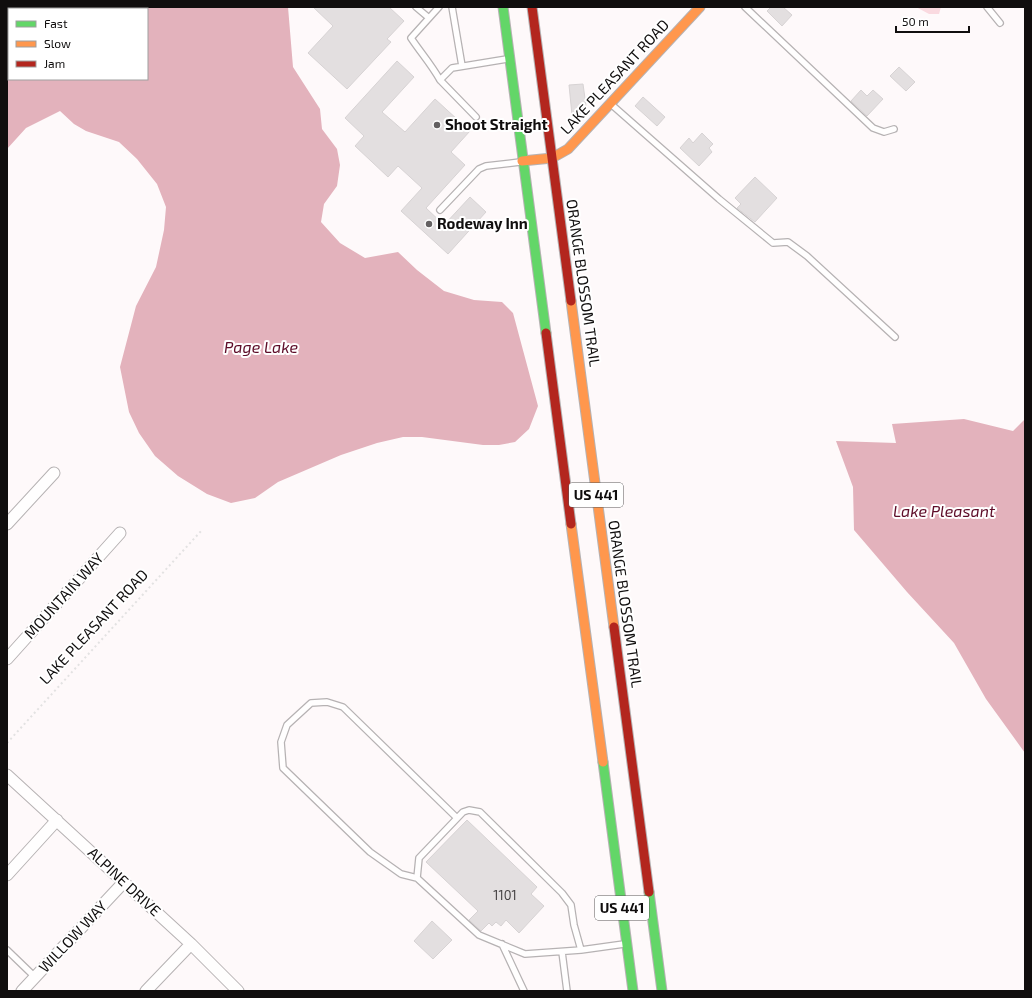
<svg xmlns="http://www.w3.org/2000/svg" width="1032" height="998" viewBox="0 0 1032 998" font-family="'Exo 2',sans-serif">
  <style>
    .green { fill: #fadae0 }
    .water { fill: #e3b2bc; fill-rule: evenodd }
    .building { fill: #e3dfe0; stroke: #d7d3d4 }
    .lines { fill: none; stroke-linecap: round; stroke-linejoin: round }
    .lane-casing { stroke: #b6b2b3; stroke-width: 8 }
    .street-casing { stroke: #b6b2b3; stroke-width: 13 }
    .fast-casing { stroke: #b6b2b3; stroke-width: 11 }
    .slow-casing { stroke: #b6b2b3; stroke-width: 11 }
    .jam-casing { stroke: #b6b2b3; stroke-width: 11 }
    .path { stroke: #e3e2e2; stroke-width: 2; stroke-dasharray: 2 3; stroke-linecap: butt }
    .lane { stroke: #fffefe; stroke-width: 5.5 }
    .street { stroke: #fffefe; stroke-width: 11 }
    .fast { stroke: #63d668; stroke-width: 9 }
    .slow { stroke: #ff974d; stroke-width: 9 }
    .jam { stroke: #b3261e; stroke-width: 9 }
    .poi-dot { fill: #636061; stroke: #fff; stroke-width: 1.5 }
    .labels { text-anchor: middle; stroke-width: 4; stroke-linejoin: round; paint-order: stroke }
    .number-label { font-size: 13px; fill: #474445 }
    .shield { fill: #fff; stroke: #585656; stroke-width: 1 }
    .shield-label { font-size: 14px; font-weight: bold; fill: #100e0e }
    .street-label { font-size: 15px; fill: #100e0e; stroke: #fff }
    .poi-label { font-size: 15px; font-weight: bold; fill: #100e0e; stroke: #fff; text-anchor: start }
    .water-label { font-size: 16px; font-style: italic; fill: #5e0d29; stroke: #fff }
  </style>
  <rect width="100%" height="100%" fill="#fef9fa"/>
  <path class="green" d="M 916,7 L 941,7 L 939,14 L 929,14 Z"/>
  <path class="water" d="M 7,7 L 288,7 L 293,67 L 320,109 L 322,129 L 337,149 L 340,165 L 337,186 L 324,204 L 321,222 L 340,243 L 365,258 L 398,252 L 417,270 L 444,291 L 474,300 L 502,302 L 513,313 L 538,406 L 529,429 L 515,442 L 499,445 L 483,445 L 422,437 L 403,437 L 377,443 L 341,455 L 278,482 L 255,498 L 231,503 L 207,494 L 178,476 L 155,456 L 139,433 L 129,412 L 120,367 L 136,306 L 156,267 L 164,230 L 166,207 L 157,184 L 137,159 L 119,142 L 86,131 L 74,124 L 60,111 L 26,128 L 7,149 ZM 9,9 L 147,9 L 147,79 L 9,79 Z
    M 964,419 L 1013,431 L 1025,419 L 1025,753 L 986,699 L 954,643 L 907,592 L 854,530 L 853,487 L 836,441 L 896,443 L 892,424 Z"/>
  <path class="building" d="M 313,7 L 389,7 L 404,21 L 387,39 L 391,42 L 347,89 L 308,53 L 333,26 Z
    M 771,7 L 783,7 L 792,15 L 782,26 L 767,11 Z
    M 397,61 L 414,77 L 382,112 L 405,132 L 435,99 L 470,131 L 451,152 L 465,165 L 426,208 L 444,225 L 470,197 L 486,212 L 448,254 L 401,211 L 422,188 L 398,166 L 388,177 L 355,146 L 364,136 L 345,118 Z
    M 899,67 L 915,82 L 906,91 L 890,76 Z
    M 583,84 L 587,113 L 572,115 L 569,85 Z
    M 861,90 L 867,96 L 873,90 L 883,99 L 867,116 L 851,101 Z
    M 643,97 L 665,117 L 657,126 L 635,106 Z
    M 702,133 L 713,144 L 709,148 L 712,152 L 699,166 L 680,148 L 689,138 L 693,143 Z
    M 755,177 L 777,198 L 755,222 L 737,208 L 741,204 L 735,198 Z
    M 467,820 L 537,887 L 531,894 L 544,906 L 519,933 L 506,920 L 501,926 L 496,922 L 492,926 L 489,923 L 481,931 L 469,920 L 478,911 L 426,862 Z
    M 432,921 L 452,940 L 433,959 L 414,941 Z"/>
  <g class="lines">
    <defs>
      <path id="lane" d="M 416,7 L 429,18
        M 439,7 L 411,38 C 421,53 431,64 440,80
        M 452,7 L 462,66
        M 745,7 L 873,128 L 884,132 L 894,129
        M 987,7 L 1000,23
        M 612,105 L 719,199 L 773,243 L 788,242 L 807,256 L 895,337
        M 476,117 L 440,80 L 452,68 L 507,59
        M 440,210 L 479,169 L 486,166 L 520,162
        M 417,878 L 401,874 L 370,852 L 283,768 L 281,742 L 287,725 L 311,703 L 327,702 L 343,707 L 457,818
        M 502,944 L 524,991
        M 7,950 L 35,977
        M 581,950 L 574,925 L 571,905 L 562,893 L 480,812 L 469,810 L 463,812 L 419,858 L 417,878 L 479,935 L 525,954 L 581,950 L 624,944
        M 562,952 L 567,991"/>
      <path id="street" d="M 7,524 L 54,473
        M 7,659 L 120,533
        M 7,775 L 191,944 L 238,991
        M 7,875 L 57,820
        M 22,991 L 124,882
        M 146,991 L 191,944"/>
      <path id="fast" d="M 503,7 L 546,333
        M 603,762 L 633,991
        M 649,892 L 662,991"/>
      <path id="slow" d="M 522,161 L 552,158 L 568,149 L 700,7
        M 571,301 L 614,627
        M 571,524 L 603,762"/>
      <path id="jam" d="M 532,7 L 571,301
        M 546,333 L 571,524
        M 614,627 L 649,892"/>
    </defs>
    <use href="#lane" class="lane-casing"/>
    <use href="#street" class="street-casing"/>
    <use href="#fast" class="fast-casing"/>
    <use href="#slow" class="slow-casing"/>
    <use href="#jam" class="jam-casing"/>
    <path class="path" d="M 7,743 L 202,530"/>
    <use href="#lane" class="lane"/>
    <use href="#street" class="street"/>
    <use href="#fast" class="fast"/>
    <use href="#slow" class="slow"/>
    <use href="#jam" class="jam"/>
  </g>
  <g class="poi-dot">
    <circle cx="437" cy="125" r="4"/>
    <circle cx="429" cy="224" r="4"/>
  </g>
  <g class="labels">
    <g class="number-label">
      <text x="505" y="900">1101</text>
    </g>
    <g class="shield">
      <rect x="569" y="483" width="54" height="24" rx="3"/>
      <rect x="595" y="896" width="54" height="24" rx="3"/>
    </g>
    <g class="shield-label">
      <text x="596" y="500">US 441</text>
      <text x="622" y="913">US 441</text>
    </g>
    <g class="street-label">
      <text transform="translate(615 77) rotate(-47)" y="5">LAKE PLEASANT ROAD</text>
      <text transform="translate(583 283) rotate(82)" y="5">ORANGE BLOSSOM TRAIL</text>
      <text transform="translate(64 596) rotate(-48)" y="5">MOUNTAIN WAY</text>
      <text transform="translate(625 604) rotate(82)" y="5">ORANGE BLOSSOM TRAIL</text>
      <text transform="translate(94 627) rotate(-47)" y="5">LAKE PLEASANT ROAD</text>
      <text transform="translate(124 882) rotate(43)" y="5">ALPINE DRIVE</text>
      <text transform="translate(73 937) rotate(-47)" y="5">WILLOW WAY</text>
    </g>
    <g class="poi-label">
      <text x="445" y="130">Shoot Straight</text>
      <text x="437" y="229">Rodeway Inn</text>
    </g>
    <g class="water-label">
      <text x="261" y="353">Page Lake</text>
      <text x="944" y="517">Lake Pleasant</text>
    </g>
  </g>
  <rect width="1032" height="998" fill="none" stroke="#100e0e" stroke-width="16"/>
  <rect x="8" y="8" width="140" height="72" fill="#ffffff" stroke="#9f9f9f"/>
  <rect x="16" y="21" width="20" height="6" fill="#63d668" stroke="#9f9f9f"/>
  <text x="44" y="28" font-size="12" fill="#100e0e">Fast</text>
  <rect x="16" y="41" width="20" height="6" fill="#ff974d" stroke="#9f9f9f"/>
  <text x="44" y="48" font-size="12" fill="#100e0e">Slow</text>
  <rect x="16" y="61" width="20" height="6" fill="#b3261e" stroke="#9f9f9f"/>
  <text x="44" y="68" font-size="12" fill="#100e0e">Jam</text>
  <path d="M896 26v6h73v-6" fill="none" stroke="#100e0e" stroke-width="2"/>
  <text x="902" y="26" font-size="12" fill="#100e0e" stroke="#ffffff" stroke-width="3" paint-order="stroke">50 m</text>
</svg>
